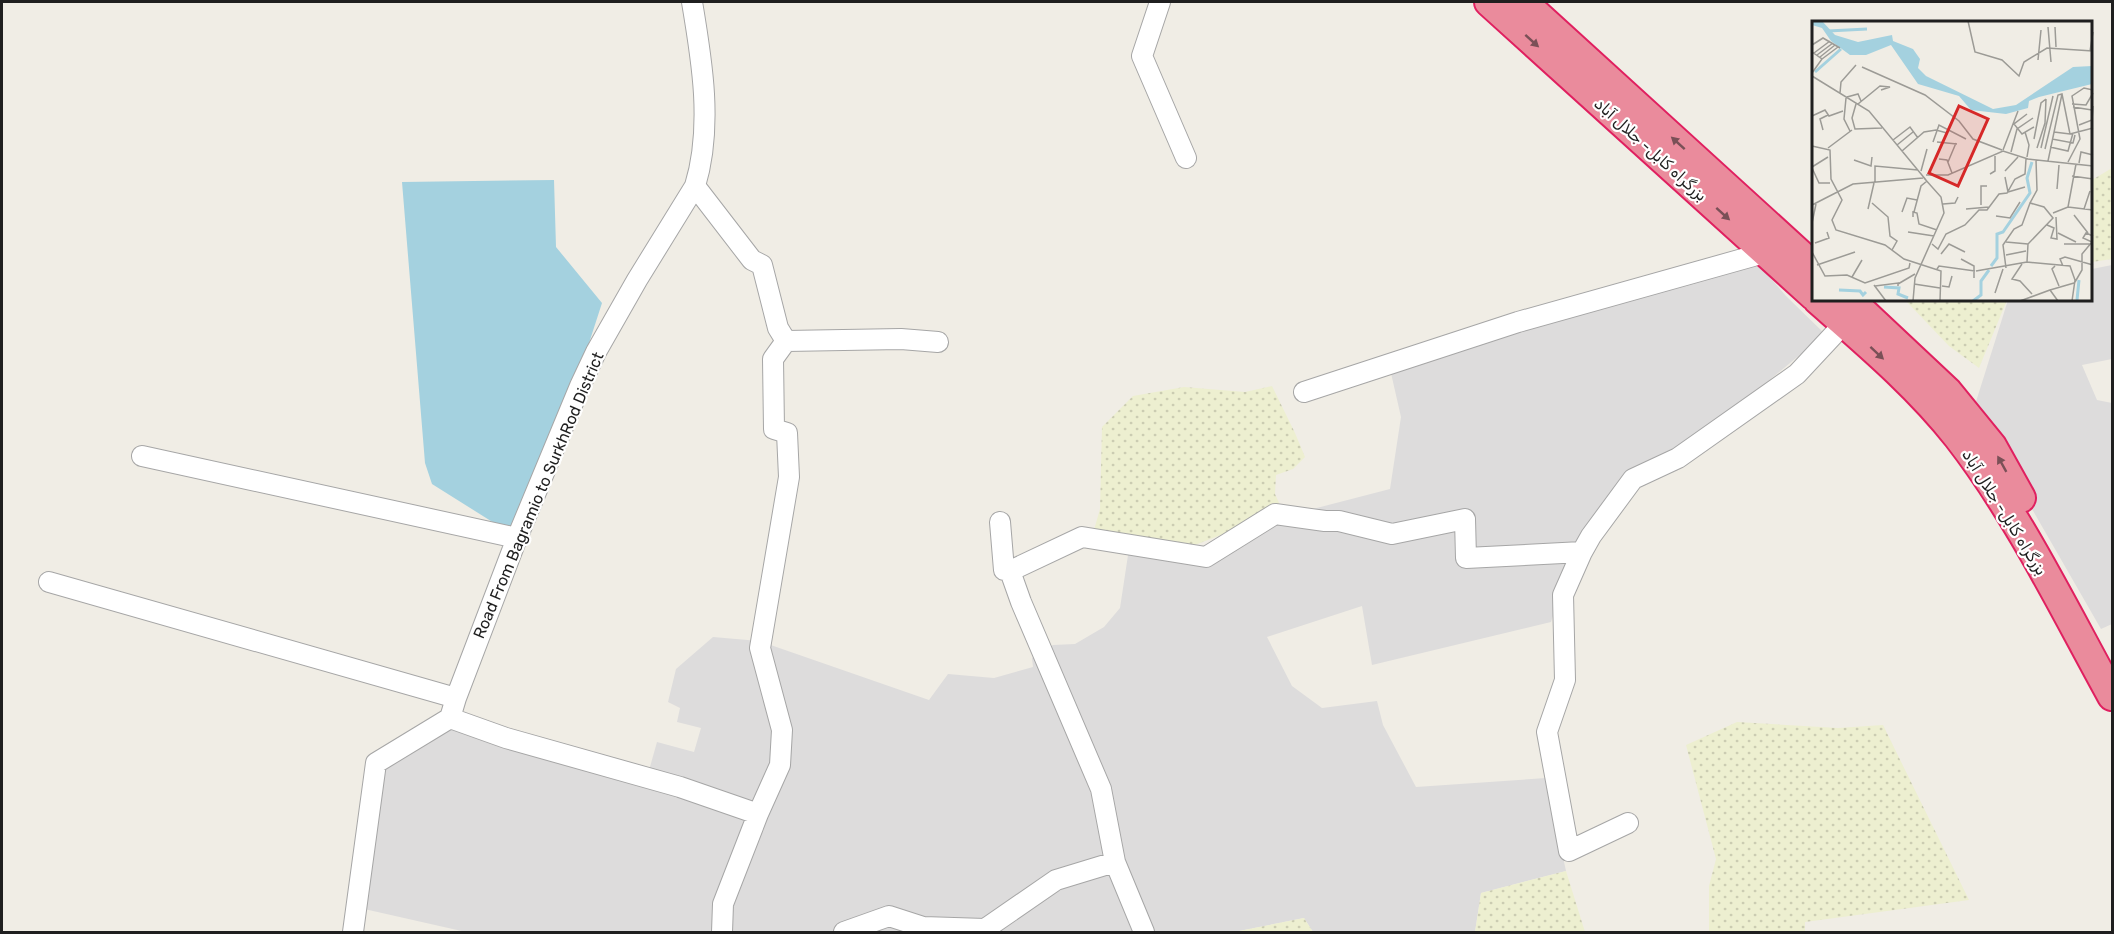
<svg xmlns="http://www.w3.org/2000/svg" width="2114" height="934" viewBox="0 0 2114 934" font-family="Rubik,Vazirmatn,sans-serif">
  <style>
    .residential { fill: #dddcdc }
    .farmland { fill: url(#farmland-dots) }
    .water { fill: #a4d1df }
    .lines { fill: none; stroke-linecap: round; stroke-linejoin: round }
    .minor-casing { stroke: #a6a6a6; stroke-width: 22 }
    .highway-casing { stroke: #e02060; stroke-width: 32 }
    .minor { stroke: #fff; stroke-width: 20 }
    .highway { stroke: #ea8b9c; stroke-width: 28 }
    .oneway { fill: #7a5057 }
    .labels { text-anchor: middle; stroke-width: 4.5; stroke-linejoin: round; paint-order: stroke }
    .street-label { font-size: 16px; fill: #1f1f1f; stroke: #fff }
    .inset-river { fill: none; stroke: #a4d1df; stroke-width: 3 }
    .inset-road { fill: none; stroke: #9c9b96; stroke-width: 1.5 }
    .view { fill: #d62828; fill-opacity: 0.15; stroke: #d62828; stroke-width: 3 }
    .inset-edge { fill: none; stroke: #1f1f1f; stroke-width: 3 }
  </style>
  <defs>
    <pattern id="farmland-dots" width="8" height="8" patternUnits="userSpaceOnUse" patternTransform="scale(1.5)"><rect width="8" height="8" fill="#edefd0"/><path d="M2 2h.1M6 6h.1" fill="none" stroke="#cbccb2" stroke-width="1.8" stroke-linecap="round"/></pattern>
  </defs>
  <rect width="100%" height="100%" fill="#f0ede5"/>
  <path class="residential" d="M 1749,253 L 1786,296 L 1825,334 L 1713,427 L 1623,495 L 1570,566 L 1551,622 L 1372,665 L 1362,606 L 1267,637 L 1292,686 L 1322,708 L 1377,701 L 1383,725 L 1416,787 L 1546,778 L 1566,871 L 1481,893 L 1475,932 L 1313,932 L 1304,918 L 1234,932 L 466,932 L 351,906 L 370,756 L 445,714 L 648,774 L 657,742 L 694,752 L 701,728 L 677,722 L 680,708 L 668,702 L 676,669 L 713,637 L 759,641 L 929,700 L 948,674 L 994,678 L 1033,667 L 1032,658 L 1053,645 L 1075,644 L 1104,627 L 1120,608 L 1130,542 L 1201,553 L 1309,510 L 1390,489 L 1401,417 L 1388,360 Z
    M 2112,265 L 2112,359 L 2082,365 L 2097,400 L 2112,403 L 2112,624 L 2101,629 L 1974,408 L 2008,300 L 2092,300 L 2092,269 Z"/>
  <path class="farmland" d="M 2112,168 L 2112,259 L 2092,262 L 2092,180 Z
    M 1905,300 L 2007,300 L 1979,368 L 1949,346 Z
    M 1272,386 L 1295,433 L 1305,457 L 1293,469 L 1276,475 L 1275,494 L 1281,507 L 1254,522 L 1195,545 L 1094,530 L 1100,509 L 1102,427 L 1133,396 L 1184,387 L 1245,392 Z
    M 1737,722 L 1838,728 L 1883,725 L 1969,900 L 1805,922 L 1805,932 L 1709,932 L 1709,886 L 1716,859 L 1686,745 Z
    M 1566,871 L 1585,932 L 1475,932 L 1481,893 Z
    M 1304,918 L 1313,932 L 1234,932 Z"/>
  <path class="water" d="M 554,180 L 556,247 L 602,303 L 579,374 L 510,533 L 432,484 L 425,463 L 402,182 Z"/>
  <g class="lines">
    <defs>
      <path id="minor" d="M 1160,2 L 1142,56 L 1186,158
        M 695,186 L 752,260 L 762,265 L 778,328 L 786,341 L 901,339 L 938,342
        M 1304,392 L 1518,322 L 1764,253
        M 142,456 L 517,538
        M 1000,522 L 1004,570 L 1010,571 L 1021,602 L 1101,789 L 1115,862 L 1144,932
        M 1010,571 L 1082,537 L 1206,557 L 1275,514 L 1325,521 L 1339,521 L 1392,534 L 1465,519 L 1466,558 L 1582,552
        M 49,582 L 456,698
        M 450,718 L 506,738 L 680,787 L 758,814
        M 1628,823 L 1569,851 L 1547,732 L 1565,680 L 1563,595 L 1582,552 L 1591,536 L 1633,479 L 1678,458 L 1797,374 L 1853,314
        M 353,932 L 376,763 L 450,718 L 456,698 L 517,538 L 580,386 L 596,352 L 637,280 L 695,186 C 713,127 702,61 692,2
        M 722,932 L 723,904 L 758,814 L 780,765 L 782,730 L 760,648 L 789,477 L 787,433 L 774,429 L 773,359 L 786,341
        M 844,932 L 889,916 L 923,927 L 985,929 L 1056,880 L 1115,862"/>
      <path id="highway" d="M 1489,2 L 1814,296
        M 1523,2 L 1814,267
        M 1818,300 C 1867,343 1918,386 1958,437 C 2018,514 2065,611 2112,696
        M 1850,300 L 1948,392 L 1992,446 L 2021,498"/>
    </defs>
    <use href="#minor" class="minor-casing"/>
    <use href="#highway" class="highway-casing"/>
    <use href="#minor" class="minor"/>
    <use href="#highway" class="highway"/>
  </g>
  <defs><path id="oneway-solid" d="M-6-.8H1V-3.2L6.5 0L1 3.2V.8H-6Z" transform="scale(1.5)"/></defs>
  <g class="oneway">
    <use href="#oneway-solid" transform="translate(1532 41) rotate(42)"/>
    <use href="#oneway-solid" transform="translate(1678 143) rotate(-138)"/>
    <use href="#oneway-solid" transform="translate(1723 214) rotate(42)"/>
    <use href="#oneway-solid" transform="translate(1877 353) rotate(43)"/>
    <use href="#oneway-solid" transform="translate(2002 464) rotate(-119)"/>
  </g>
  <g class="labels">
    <g class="street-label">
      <text transform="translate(1651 149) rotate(42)" y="6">بزرگراه کابل- جلال آباد</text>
      <text transform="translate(538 495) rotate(-67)" y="6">Road From Bagramio to SurkhRod District</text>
      <text transform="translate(2005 512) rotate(58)" y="6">بزرگراه کابل- جلال آباد</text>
    </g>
  </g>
  <g transform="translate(1812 21)">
    <rect width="280" height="280" fill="#f0ede5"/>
    <path d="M 10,0 L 23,14 L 46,21 L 80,14 L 81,20 L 101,28 L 108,38 L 106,47 L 114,55 L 181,88 L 204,84 L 261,46 L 280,45 L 280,63 L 227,76 L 217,80 L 216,87 L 194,93 L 159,89 L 147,75 L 106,63 L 79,24 L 54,34 L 38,34 L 19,20 L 10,7 L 0,4 L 0,1 Z" fill="#a4d1df"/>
    <path class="inset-river" d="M 16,10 L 55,8M 3,51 L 29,28M 179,245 L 185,237 L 185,213 L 191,211 L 218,172 L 215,157 L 220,141M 72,266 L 87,267 L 86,273 L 96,277M 27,269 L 48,270 L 51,274 L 54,271M 265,279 L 267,259M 161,280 L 169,274 L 169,260 L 177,249"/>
    <path class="inset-road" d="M 156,0 L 163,31 L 190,39 L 207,55 L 212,41 L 235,27 L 281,30M 236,6 L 239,41M 243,6 L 244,26M 0,24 L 11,17 L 28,27M 278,30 L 281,11M 0,31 L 10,38 L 0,52M 2,32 L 18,20M 5,34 L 21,22M 8,36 L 23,24M 10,38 L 26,26M 226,39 L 229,9M 50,46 L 113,74 L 147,100 L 161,118 L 190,129M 0,55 L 57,90 L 114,159M 28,72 L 29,61 L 44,44M 35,76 L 46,73 L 49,80M 34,77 L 32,98 L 38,110M 44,83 L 40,97 L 43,108 L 70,107M 46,83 L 68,65 L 78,66 L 69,69M 260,83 L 274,84 L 281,72M 261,86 L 280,89M 215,93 L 202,103 L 210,113 L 222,106M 0,95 L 13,89 L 17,95 L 31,90M 267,104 L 280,99 L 281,85M 11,109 L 8,98 L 16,94M 213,111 L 217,124 L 215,136M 242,111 L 258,113 L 281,107M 222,118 L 229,82 L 234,78M 240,118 L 261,122 L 263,114M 81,119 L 98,106 L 106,117M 121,121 L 127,104 L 154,118M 125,121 L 145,123M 85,124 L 101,111M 0,125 L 18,129 L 19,158 L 30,179 L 20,199 L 24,209 L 73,224 L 92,238 L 129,250 L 128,280M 238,126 L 256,130 L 261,112M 16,127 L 40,109M 225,127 L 233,102 L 234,78M 229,127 L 241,75M 233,128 L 246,74 L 250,73 L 258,113M 191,129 L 206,90M 90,130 L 112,111 L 124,109 L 135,112M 199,131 L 205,108 L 221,97M 127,138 L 135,139 L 140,152M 42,139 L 59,145 L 60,136M 224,139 L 225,169 L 218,182 L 232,186 L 241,197 L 216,223 L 215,241 L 258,245 L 263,259 L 260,280M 236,140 L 250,73M 136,141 L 144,122M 256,141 L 268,118 L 260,75 L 272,67 L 281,69M 267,142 L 269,131 L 281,134M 0,146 L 16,136M 0,147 L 7,162 L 18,162M 109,150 L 115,128M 193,150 L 206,136M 178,153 L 183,150 L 183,135M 114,154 L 136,154 L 191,130 L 216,138 L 281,145M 260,155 L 281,158M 193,156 L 196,171 L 213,166M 63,161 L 63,145 L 106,149M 245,168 L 247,144M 60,182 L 76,196 L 78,215 L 85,220 L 80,229M 131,183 L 143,182 L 146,176M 0,184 L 41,163 L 111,157M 169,184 L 169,165 L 175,165M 256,186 L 264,143M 56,188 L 62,162M 154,188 L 177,186M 272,188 L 278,170M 90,191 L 95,177 L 105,179M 102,191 L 109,165 L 115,160M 241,192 L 256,186 L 281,189M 262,194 L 276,212M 184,195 L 198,197 L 208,181M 101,196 L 101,191 L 105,192 L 107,203 L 125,209M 0,202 L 4,183M 235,204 L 242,207 L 239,217 L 245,218 L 244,196M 96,211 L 122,215M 246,212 L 264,221M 194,221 L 216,223M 3,222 L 17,217 L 15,211M 120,223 L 126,228 L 134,213 L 153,204 L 167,189 L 175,189 L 187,173 L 195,172 L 203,158 L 213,153 L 214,138M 252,223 L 278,223M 0,231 L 13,255 L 35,254 L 53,262 L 97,247 L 98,242M 129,233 L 137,223 L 153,231M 194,234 L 214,230M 149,238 L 162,245 L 162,257M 210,243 L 200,258 L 208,260 L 220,273M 5,244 L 43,231M 243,245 L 240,248 L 247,265M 251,245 L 248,238 L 253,236 L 281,244M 194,247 L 191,224 L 202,208 L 210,204 L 218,182M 125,248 L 127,245 L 163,250M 164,250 L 215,241M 40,256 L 50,239M 263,261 L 270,249 L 270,233 L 280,221 L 271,217 L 274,212 L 281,215M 86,263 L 103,253M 102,263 L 128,267M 62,264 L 74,280M 63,265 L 86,262 L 86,265M 130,265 L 137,266 L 140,255M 238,269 L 262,262M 183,272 L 191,248M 101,280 L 103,257 L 132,192 L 129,176 L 112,157M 208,280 L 238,269 L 246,280"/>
    <path class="view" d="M 147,85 L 176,98 L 146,165 L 117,152 Z"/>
    <rect width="280" height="280" class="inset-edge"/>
  </g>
  <rect width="2114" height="934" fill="none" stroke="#1f1f1f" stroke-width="6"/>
</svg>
